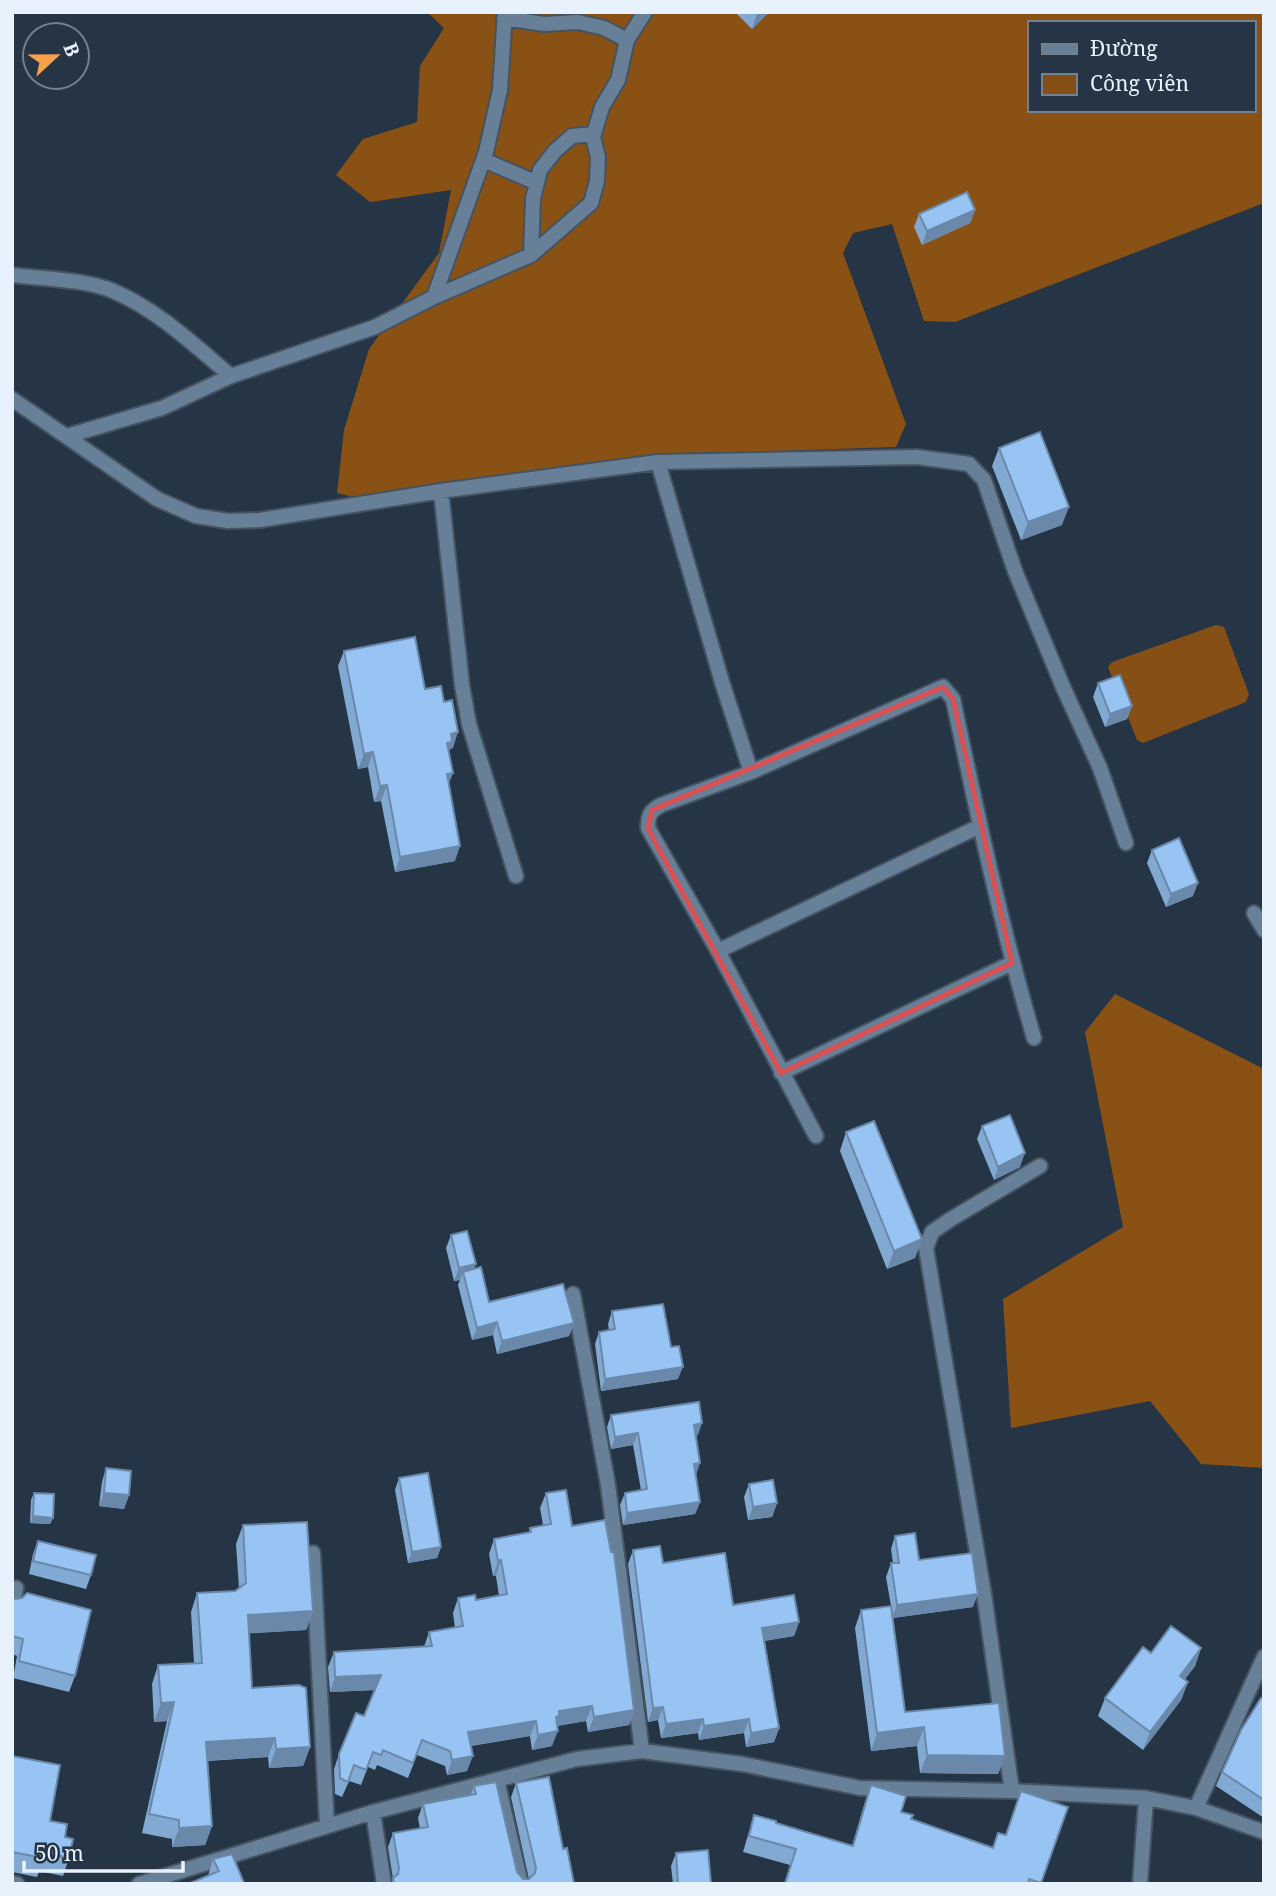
<svg xmlns="http://www.w3.org/2000/svg" width="1276" height="1896" viewBox="0 0 1276 1896" font-family="'Noto Serif',serif">
  <style>
    .green { fill: #854f15 }
    .forest { fill: #895114; fill-rule: evenodd }
    .lines { fill: none; stroke-linecap: round; stroke-linejoin: round }
    .street-casing { stroke: #445362; stroke-width: 18 }
    .street { stroke: #687f98; stroke-width: 14 }
    .wall { fill: #82a9d1 }
    .shaded-wall { fill: #6a89aa }
    .building { fill: #97c4f3; stroke: #6a89aa; stroke-width: 2 }
    .marked { fill: none; stroke: #da5053; stroke-width: 5; stroke-linejoin: round }
  </style>
  <rect width="100%" height="100%" fill="#253545"/>
  <path class="green" d="M 1216,625 L 1224,627 L 1249,694 L 1246,702 L 1143,743 L 1137,740 L 1108,667 L 1112,662 Z"/>
  <path class="forest" d="M 427,12 L 1264,12 L 1264,203 L 955,322 L 924,321 L 892,224 L 853,233 L 843,253 L 906,424 L 896,447 L 657,455 L 353,497 L 337,493 L 344,430 L 369,349 L 439,253 L 451,190 L 370,202 L 336,175 L 363,139 L 417,122 L 420,66 L 444,28 ZM 1029,23 L 1253,23 L 1253,110 L 1029,110 Z
    M 1115,994 L 1264,1069 L 1264,1468 L 1201,1464 L 1150,1401 L 1011,1428 L 1003,1299 L 1123,1227 L 1085,1032 Z"/>
  <g class="lines">
    <defs>
      <path id="street" d="M 504,18 L 544,24 L 578,22 L 604,28 L 627,40
        M 484,160 L 537,183
        M 531,255 L 533,199 L 540,170 L 555,151 L 572,136 L 594,134
        M 12,275 C 43,279 85,279 113,291 C 158,310 194,345 231,376
        M 434,297 L 531,255 L 591,203 L 597,181 L 598,157 L 593,137 L 602,107 L 618,80 L 627,40 L 645,12
        M 12,399 L 157,499 L 196,516 L 228,521 L 260,520 L 441,491 L 658,462 L 917,457 L 969,464 L 984,480 L 1015,571 L 1063,687 L 1100,768 L 1126,843
        M 67,436 L 162,408 L 231,376 L 375,327 L 434,297 L 486,152 L 500,90 L 505,12
        M 658,462 L 722,682 L 751,772
        M 441,491 L 462,685 L 469,724 L 516,876
        M 1254,913 L 1264,930
        M 718,951 L 980,826
        M 781,1073 L 1012,963
        M 816,1136 L 718,951 L 648,828 C 648,815 650,811 661,805 L 751,772 L 943,687 L 953,699 C 977,813 1001,926 1034,1038
        M 573,1294 L 608,1485 L 642,1751
        M 313,1553 L 327,1826
        M 12,1606 L 16,1588
        M 497,1780 L 521,1884
        M 1012,1791 L 984,1594 L 926,1248 L 932,1232 L 951,1219 L 1040,1166
        M 1196,1808 L 1264,1657
        M 373,1812 L 384,1884
        M 12,1883 L 17,1884
        M 139,1884 L 373,1812 L 577,1759 L 642,1751 L 742,1764 L 860,1788 L 1012,1791 L 1146,1798 L 1196,1808 L 1264,1832
        M 1140,1884 L 1146,1798"/>
    </defs>
    <use href="#street" class="street-casing"/>
    <use href="#street" class="street"/>
  </g>
  <path class="wall" d="M 735,12 L 769,12 L 752,29 Z
    M 975,210 L 970,223 L 922,245 L 914,227 L 919,214 Z
    M 999,448 L 1062,525 L 1021,540 L 992,466 Z
    M 344,651 L 425,689 L 453,748 L 450,749 L 449,751 L 453,773 L 448,784 L 455,861 L 395,872 L 381,801 L 374,802 L 368,767 L 358,769 L 338,666 Z
    M 1098,683 L 1132,706 L 1127,719 L 1105,727 L 1093,697 Z
    M 1152,850 L 1193,896 L 1166,907 L 1147,863 Z
    M 982,1126 L 1020,1167 L 994,1180 L 977,1139 Z
    M 846,1132 L 922,1239 L 915,1258 L 887,1269 L 840,1151 Z
    M 451,1235 L 474,1269 L 489,1302 L 574,1323 L 569,1336 L 497,1354 L 493,1335 L 472,1340 L 458,1285 L 460,1280 L 454,1281 L 446,1248 Z
    M 612,1311 L 671,1347 L 678,1379 L 601,1391 L 595,1344 L 599,1332 L 609,1330 L 608,1324 Z
    M 611,1415 L 698,1435 L 695,1436 L 695,1475 L 700,1502 L 695,1514 L 623,1525 L 620,1505 L 625,1493 L 641,1490 L 633,1445 L 611,1449 L 607,1427 Z
    M 106,1468 L 129,1495 L 124,1509 L 99,1506 L 102,1482 Z
    M 399,1478 L 441,1547 L 437,1558 L 408,1563 L 395,1490 Z
    M 749,1484 L 777,1503 L 772,1517 L 748,1520 L 744,1497 Z
    M 34,1493 L 53,1518 L 50,1524 L 30,1523 L 31,1500 Z
    M 546,1493 L 572,1526 L 634,1710 L 629,1725 L 588,1732 L 586,1721 L 557,1726 L 552,1746 L 532,1750 L 530,1736 L 471,1746 L 467,1771 L 447,1775 L 445,1766 L 417,1755 L 408,1778 L 377,1765 L 375,1770 L 368,1767 L 361,1785 L 349,1781 L 342,1797 L 335,1794 L 334,1769 L 339,1754 L 364,1716 L 375,1690 L 330,1692 L 328,1667 L 334,1652 L 424,1647 L 429,1632 L 455,1628 L 453,1613 L 458,1598 L 476,1600 L 499,1596 L 496,1576 L 493,1576 L 489,1554 L 494,1539 L 529,1533 L 530,1528 L 543,1525 L 540,1508 Z
    M 243,1525 L 313,1611 L 306,1630 L 249,1633 L 252,1688 L 310,1747 L 303,1766 L 269,1768 L 268,1757 L 208,1761 L 212,1826 L 205,1845 L 172,1847 L 172,1839 L 142,1833 L 167,1721 L 154,1722 L 152,1684 L 158,1665 L 194,1663 L 191,1612 L 197,1593 L 235,1591 L 239,1588 L 236,1544 Z
    M 895,1536 L 919,1560 L 973,1607 L 893,1618 L 905,1712 L 1005,1756 L 998,1774 L 920,1773 L 917,1746 L 871,1751 L 855,1628 L 861,1610 L 891,1606 L 886,1577 L 891,1563 L 893,1563 L 891,1549 Z
    M 38,1541 L 91,1575 L 86,1589 L 29,1574 L 33,1554 Z
    M 633,1550 L 663,1563 L 733,1605 L 799,1622 L 794,1636 L 764,1641 L 779,1728 L 774,1742 L 746,1747 L 744,1733 L 699,1740 L 698,1733 L 661,1738 L 658,1720 L 648,1722 L 628,1564 Z
    M 12,1596 L 15,1599 L 22,1598 L 75,1676 L 69,1692 L 13,1678 L 17,1656 L 12,1654 Z
    M 1201,1648 L 1195,1666 L 1185,1679 L 1188,1682 L 1181,1700 L 1143,1750 L 1098,1716 L 1105,1698 L 1151,1653 Z
    M 1264,1700 L 1264,1818 L 1216,1786 L 1222,1772 Z
    M 12,1756 L 50,1821 L 65,1837 L 69,1858 L 63,1876 L 39,1871 L 37,1877 L 12,1872 Z
    M 516,1783 L 563,1849 L 574,1884 L 391,1884 L 393,1879 L 388,1847 L 393,1833 L 420,1829 L 418,1818 L 423,1804 L 471,1795 L 474,1786 L 517,1872 L 523,1879 L 529,1879 L 511,1797 Z
    M 871,1785 L 901,1812 L 911,1819 L 993,1847 L 1005,1835 L 1068,1807 L 1041,1884 L 784,1884 L 790,1865 L 743,1852 L 754,1815 L 776,1823 L 852,1846 L 865,1802 Z
    M 676,1853 L 711,1884 L 673,1884 L 671,1866 Z
    M 213,1859 L 244,1884 L 208,1876 Z"/>
  <path class="shaded-wall" d="M 759,12 L 769,12 L 752,29 L 757,14 Z
    M 975,210 L 970,223 L 922,245 L 927,231 Z
    M 1069,507 L 1062,525 L 1021,540 L 1028,522 Z
    M 1132,706 L 1127,719 L 1105,727 L 1110,714 Z
    M 458,732 L 453,748 L 450,749 L 446,758 L 441,759 L 451,734 Z
    M 373,752 L 368,767 L 358,769 L 364,754 Z
    M 453,773 L 447,788 L 447,774 Z
    M 387,785 L 381,801 L 374,802 L 380,786 Z
    M 460,846 L 455,861 L 395,872 L 400,857 Z
    M 1198,883 L 1193,896 L 1166,907 L 1171,894 Z
    M 1025,1153 L 1020,1167 L 994,1180 L 998,1167 Z
    M 922,1239 L 915,1258 L 887,1269 L 894,1251 Z
    M 476,1264 L 471,1277 L 463,1272 L 460,1280 L 454,1281 L 459,1268 Z
    M 497,1322 L 493,1335 L 472,1340 L 477,1328 Z
    M 574,1323 L 569,1336 L 497,1354 L 502,1341 Z
    M 683,1367 L 678,1379 L 601,1391 L 605,1379 Z
    M 702,1423 L 698,1435 L 689,1436 L 694,1425 Z
    M 638,1433 L 633,1445 L 611,1449 L 615,1437 Z
    M 700,1463 L 696,1475 L 694,1464 Z
    M 104,1493 L 129,1495 L 124,1509 L 99,1506 Z
    M 700,1502 L 695,1514 L 623,1525 L 627,1513 Z
    M 777,1503 L 772,1517 L 748,1520 L 753,1507 Z
    M 33,1516 L 53,1518 L 50,1524 L 30,1523 Z
    M 441,1547 L 437,1558 L 408,1563 L 412,1552 Z
    M 501,1560 L 496,1576 L 493,1576 L 498,1561 Z
    M 978,1594 L 973,1607 L 892,1618 L 897,1605 Z
    M 313,1611 L 306,1630 L 241,1634 L 248,1615 Z
    M 799,1622 L 794,1636 L 757,1642 L 762,1628 Z
    M 1201,1648 L 1195,1666 L 1174,1694 L 1180,1676 Z
    M 381,1675 L 376,1690 L 330,1692 L 335,1677 Z
    M 1188,1682 L 1181,1700 L 1143,1750 L 1150,1732 Z
    M 174,1702 L 167,1721 L 154,1722 L 161,1703 Z
    M 592,1706 L 586,1721 L 556,1726 L 550,1732 L 559,1711 Z
    M 663,1707 L 658,1720 L 648,1722 L 653,1708 Z
    M 634,1710 L 629,1725 L 588,1732 L 594,1717 Z
    M 703,1719 L 698,1733 L 661,1738 L 666,1724 Z
    M 749,1719 L 744,1733 L 699,1740 L 704,1726 Z
    M 536,1721 L 530,1736 L 463,1747 L 468,1732 Z
    M 924,1727 L 917,1746 L 871,1751 L 877,1733 Z
    M 779,1728 L 774,1742 L 746,1747 L 751,1733 Z
    M 558,1731 L 552,1746 L 532,1750 L 538,1735 Z
    M 275,1738 L 268,1757 L 199,1761 L 206,1742 Z
    M 310,1747 L 303,1766 L 269,1768 L 276,1749 Z
    M 927,1755 L 1005,1756 L 998,1774 L 920,1773 Z
    M 473,1756 L 467,1771 L 447,1775 L 452,1760 Z
    M 212,1826 L 205,1845 L 172,1847 L 179,1828 Z"/>
  <path class="building" d="M 967,192 L 975,210 L 927,231 L 919,214 Z
    M 1040,432 L 1069,507 L 1028,522 L 999,448 Z
    M 415,637 L 425,689 L 441,686 L 444,702 L 452,700 L 458,732 L 451,734 L 452,742 L 447,743 L 453,773 L 447,774 L 460,846 L 400,857 L 387,785 L 380,786 L 373,752 L 364,754 L 344,651 Z
    M 1120,675 L 1132,706 L 1110,714 L 1098,683 Z
    M 1179,838 L 1198,883 L 1171,894 L 1152,850 Z
    M 1010,1115 L 1025,1153 L 998,1167 L 982,1126 Z
    M 874,1121 L 922,1239 L 894,1251 L 846,1132 Z
    M 467,1231 L 476,1264 L 459,1268 L 451,1235 Z
    M 481,1267 L 489,1302 L 563,1284 L 574,1323 L 502,1341 L 497,1322 L 477,1328 L 463,1272 Z
    M 663,1304 L 671,1347 L 679,1346 L 683,1367 L 605,1379 L 599,1332 L 615,1329 L 612,1311 Z
    M 699,1402 L 702,1423 L 694,1425 L 700,1463 L 694,1464 L 700,1502 L 627,1513 L 625,1493 L 647,1489 L 638,1433 L 615,1437 L 611,1415 Z
    M 106,1468 L 131,1471 L 129,1495 L 104,1493 Z
    M 428,1473 L 441,1547 L 412,1552 L 399,1478 Z
    M 773,1480 L 777,1503 L 753,1507 L 749,1484 Z
    M 566,1490 L 572,1526 L 605,1520 L 611,1552 L 614,1552 L 634,1710 L 594,1717 L 592,1706 L 559,1711 L 559,1716 L 556,1717 L 558,1731 L 538,1735 L 536,1721 L 468,1732 L 473,1756 L 452,1760 L 450,1751 L 422,1740 L 413,1763 L 383,1750 L 381,1755 L 373,1752 L 366,1770 L 354,1765 L 348,1782 L 340,1778 L 339,1754 L 356,1713 L 364,1716 L 381,1675 L 335,1677 L 334,1652 L 432,1646 L 429,1632 L 463,1626 L 458,1598 L 475,1595 L 476,1600 L 507,1594 L 501,1560 L 498,1561 L 494,1539 L 531,1532 L 530,1528 L 551,1524 L 546,1493 Z
    M 34,1493 L 54,1494 L 53,1518 L 33,1516 Z
    M 307,1522 L 313,1611 L 248,1615 L 252,1688 L 299,1685 L 306,1688 L 310,1747 L 276,1749 L 275,1738 L 206,1742 L 212,1826 L 179,1828 L 179,1820 L 149,1814 L 174,1702 L 161,1703 L 158,1665 L 202,1663 L 197,1593 L 235,1591 L 246,1583 L 243,1525 Z
    M 915,1533 L 919,1560 L 972,1553 L 978,1594 L 897,1605 L 891,1563 L 899,1563 L 895,1536 Z
    M 38,1541 L 96,1555 L 91,1575 L 33,1561 Z
    M 660,1546 L 663,1563 L 725,1553 L 733,1605 L 794,1595 L 799,1622 L 762,1628 L 779,1728 L 751,1733 L 749,1719 L 704,1726 L 703,1719 L 666,1724 L 663,1707 L 653,1708 L 633,1550 Z
    M 27,1593 L 91,1610 L 75,1676 L 19,1661 L 23,1639 L 12,1636 L 12,1596 L 15,1599 L 22,1598 Z
    M 891,1606 L 905,1712 L 999,1703 L 1005,1756 L 927,1755 L 924,1727 L 877,1733 L 861,1610 Z
    M 1171,1626 L 1201,1648 L 1180,1676 L 1188,1682 L 1150,1732 L 1105,1698 L 1143,1647 L 1151,1653 Z
    M 1261,1698 L 1264,1700 L 1264,1800 L 1222,1772 L 1241,1730 Z
    M 12,1756 L 60,1765 L 50,1821 L 67,1824 L 65,1837 L 73,1839 L 69,1858 L 44,1852 L 43,1858 L 12,1852 Z
    M 549,1777 L 563,1849 L 567,1848 L 574,1884 L 394,1884 L 393,1878 L 398,1874 L 399,1868 L 393,1833 L 428,1827 L 423,1804 L 476,1794 L 474,1786 L 496,1782 L 517,1872 L 523,1879 L 529,1879 L 535,1873 L 536,1868 L 516,1783 Z
    M 871,1785 L 906,1796 L 901,1812 L 913,1815 L 911,1819 L 993,1848 L 998,1833 L 1006,1835 L 1021,1791 L 1068,1807 L 1041,1883 L 1029,1879 L 1028,1884 L 785,1884 L 796,1849 L 749,1836 L 754,1815 L 776,1821 L 776,1823 L 853,1846 Z
    M 708,1850 L 711,1884 L 678,1884 L 676,1853 Z
    M 232,1854 L 244,1883 L 188,1884 L 219,1871 L 213,1859 Z"/>
  <path class="marked" d="M 943,687 L 953,699 L 1012,963 L 781,1073 L 656,844 L 648,828 L 652,810 Z"/>
  <rect width="1276" height="1896" fill="none" stroke="#e8f2fd" stroke-width="28"/>
  <rect x="1028" y="21" width="228" height="91" fill="#253545" stroke="#73818f" stroke-width="2"/>
  <rect x="1042" y="44" width="35" height="10" fill="#687f98" stroke="#73818f" stroke-width="2"/>
  <text x="1090" y="56" font-size="21" fill="#e8f2fd">Đường</text>
  <rect x="1042" y="74" width="35" height="21" fill="#854f15" stroke="#73818f" stroke-width="2"/>
  <text x="1090" y="91" font-size="21" fill="#e8f2fd">Công viên</text>
  <g transform="translate(56 56) rotate(68)"><circle r="33" fill="#253545" stroke="#73818f" stroke-width="2"/>
  <path d="M0-5L12 26L0 18L-12 26Z" fill="#f8a14a"/>
  <text y="-10" font-size="19" font-weight="bold" text-anchor="middle" fill="#e8f2fd">B</text>
  </g>
  <path d="M24 1861v10h159v-10" fill="none" stroke="#e8f2fd" stroke-width="3.5"/>
  <text x="35" y="1861" font-size="21" fill="#e8f2fd" stroke="#253545" stroke-width="5" paint-order="stroke">50 m</text>
</svg>
